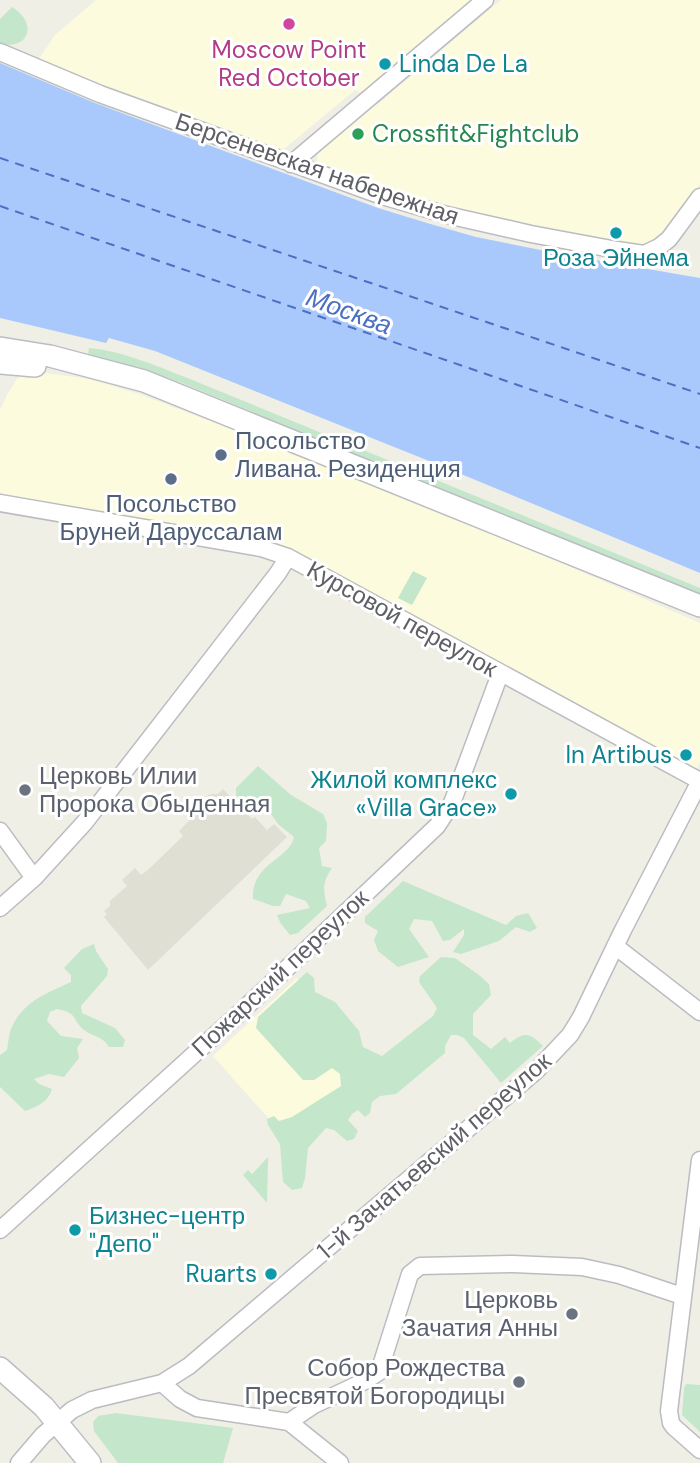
<svg xmlns="http://www.w3.org/2000/svg" width="700" height="1463" viewBox="0 0 700 1463" font-family="'DM Sans',sans-serif">
  <style>
    .commercial { fill: #fdfbde }
    .education { fill: #e0dfd4 }
    .green { fill: #c4e6ca }
    .water { fill: #a9c9fd }
    .lines { fill: none; stroke-linecap: round; stroke-linejoin: round }
    .ferry { stroke: #4b6fc1; stroke-width: 2; stroke-dasharray: 9 7; stroke-linecap: butt }
    .minor-casing { stroke: #bbbcc2; stroke-width: 19 }
    .secondary-casing { stroke: #bcbdc3; stroke-width: 24 }
    .minor { stroke: #fff; stroke-width: 16 }
    .secondary { stroke: #fff; stroke-width: 21 }
    .hotel-dot { fill: #d1479c; stroke: #fff; stroke-width: 2.5 }
    .culture-dot { fill: #0f9aa8; stroke: #fff; stroke-width: 2.5 }
    .leisure-dot { fill: #2e9e5b; stroke: #fff; stroke-width: 2.5 }
    .service-dot { fill: #5c6f8a; stroke: #fff; stroke-width: 2.5 }
    .worship-dot { fill: #6b7280; stroke: #fff; stroke-width: 2.5 }
    .labels { text-anchor: middle; stroke-width: 6; stroke-linejoin: round; paint-order: stroke }
    .hotel-label { font-size: 24px; fill: #b23c85; stroke: #fff }
    .culture-label { font-size: 24px; fill: #0d838f; stroke: #fff; text-anchor: end }
    .leisure-label { font-size: 24px; fill: #27864d; stroke: #fff; text-anchor: start }
    .street-label { font-size: 24px; fill: #5e6066; stroke: #fff }
    .service-label { font-size: 24px; fill: #4e5e75; stroke: #fff; text-anchor: start }
    .worship-label { font-size: 24px; fill: #5b616d; stroke: #fff; text-anchor: end }
    .water-label { font-size: 26px; font-style: italic; fill: #4b6fc1; stroke: #fff }
  </style>
  <rect width="100%" height="100%" fill="#f0efe6"/>
  <path class="commercial" d="M 96,0 L 471,0 L 364,90 L 359,92 L 355,90 L 285,148 L 276,152 L 36,63 L 55,35 Z
    M 501,0 L 700,0 L 700,185 L 656,239 L 644,245 L 612,242 L 470,214 L 324,172 L 318,166 L 317,155 L 320,149 L 367,108 L 378,104 Z
    M 31,371 L 89,379 L 139,394 L 320,463 L 473,525 L 700,623 L 700,762 L 697,768 L 693,770 L 273,545 L 0,493 L 0,410 L 7,395 L 17,379 L 21,375 Z
    M 297,978 L 379,1072 L 294,1147 L 213,1056 Z"/>
  <path class="education" d="M 223,789 L 252,819 L 255,817 L 267,830 L 274,824 L 287,837 L 148,970 L 104,917 L 107,914 L 104,911 L 110,906 L 110,901 L 127,886 L 122,880 L 135,868 L 141,875 L 149,869 L 183,836 L 179,831 L 203,807 L 203,801 L 208,795 L 213,794 L 218,794 Z"/>
  <path class="green" d="M 12,7 C 37,22 31,50 0,44 L 0,19 Z
    M 89,348 C 122,351 154,365 185,377 L 700,588 L 700,596 L 182,383 L 148,371 L 88,354 Z
    M 413,571 L 427,578 L 412,605 L 398,598 Z
    M 258,766 L 291,795 L 323,814 L 327,823 L 326,841 L 319,848 L 322,866 L 332,868 C 322,883 323,888 327,906 L 298,933 L 290,935 L 281,924 L 277,915 L 310,908 L 306,901 L 286,894 L 280,906 L 273,906 L 253,899 C 251,863 290,859 294,837 L 278,824 L 269,811 L 248,805 L 236,797 L 236,788 Z
    M 403,881 L 506,925 L 516,916 L 528,913 L 537,928 L 530,932 L 516,927 L 499,941 L 461,954 L 453,952 L 464,935 L 464,929 L 450,940 L 443,941 L 432,921 L 414,919 L 409,929 L 429,957 L 398,967 L 378,951 L 374,940 L 378,931 L 365,923 L 365,917 Z
    M 94,944 L 96,951 L 108,969 L 107,976 L 81,1006 L 82,1013 L 115,1028 L 125,1040 L 123,1047 L 109,1047 C 103,1036 93,1037 84,1030 C 70,1018 80,1014 57,1009 L 50,1012 L 47,1021 L 61,1036 L 83,1039 L 77,1048 L 79,1058 L 64,1077 L 49,1074 L 34,1079 L 39,1084 L 52,1089 C 49,1101 37,1107 25,1111 L 0,1087 L 0,1055 L 7,1050 C 8,1043 9,1035 11,1029 C 22,1002 47,993 71,982 L 71,975 L 64,968 L 82,949 Z
    M 441,957 L 455,958 L 479,975 L 489,984 L 491,995 L 473,1014 L 473,1035 L 491,1049 L 505,1037 L 510,1043 C 525,1031 530,1033 543,1046 L 501,1083 L 464,1038 L 457,1035 L 451,1035 L 445,1046 L 445,1053 L 396,1094 L 380,1096 L 372,1102 L 370,1113 L 365,1117 L 358,1110 L 352,1114 L 348,1120 L 358,1131 L 354,1139 L 347,1141 L 334,1130 L 326,1128 L 308,1148 L 305,1178 L 302,1188 L 292,1190 L 283,1182 L 280,1144 L 268,1125 L 267,1119 L 274,1116 L 279,1121 L 292,1117 L 341,1086 L 340,1074 L 332,1068 L 314,1080 L 303,1080 L 256,1028 L 258,1017 L 307,972 L 314,978 L 315,992 L 335,1002 L 359,1031 L 363,1047 L 382,1056 L 433,1016 L 437,1008 L 419,982 L 420,976 Z
    M 268,1157 L 268,1158 L 267,1203 L 243,1175 L 248,1170 L 252,1174 Z
    M 686,1384 L 700,1385 L 700,1432 L 682,1415 L 684,1388 Z
    M 116,1413 L 233,1428 L 223,1463 L 118,1463 L 94,1431 L 93,1422 L 98,1416 Z"/>
  <path class="water" d="M 0,63 L 95,103 L 378,208 L 427,223 L 476,237 L 566,255 L 700,278 L 700,573 L 444,467 L 155,351 L 109,338 L 106,343 L 0,318 Z"/>
  <g class="lines">
    <path class="ferry" d="M 0,158 L 700,394
      M 0,206 L 700,448"/>
    <defs>
      <path id="minor" d="M 0,52 L 100,94 L 382,196 L 447,215 L 531,234 L 617,250 L 644,254 L 659,247 L 669,239 L 700,197
        M 291,164 L 485,0
        M 0,503 L 261,548 L 288,557 L 700,781
        M 0,831 L 34,878
        M 0,908 L 34,878 L 85,822 L 278,573 L 288,557
        M 615,946 L 700,1012
        M 700,1160 L 669,1411 L 671,1423 L 674,1427 L 700,1450
        M 0,1230 L 244,1009 L 437,826 L 452,803 L 500,674
        M 162,1383 L 180,1399 L 197,1408 L 289,1422 L 314,1405 L 365,1381 L 379,1372 L 410,1274 L 420,1266 L 513,1264 L 582,1267 L 619,1275 L 682,1296
        M 289,1422 L 340,1463
        M 19,1463 L 43,1435 L 72,1410 L 92,1400 L 162,1383 L 189,1366 L 536,1071 L 570,1035 L 581,1017 L 623,930 L 700,781"/>
      <path id="secondary" d="M 0,348 L 50,356 L 144,381 L 700,606
        M 0,363 L 35,366
        M 0,1368 L 44,1407 L 90,1463"/>
    </defs>
    <use href="#minor" class="minor-casing"/>
    <use href="#secondary" class="secondary-casing"/>
    <use href="#minor" class="minor"/>
    <use href="#secondary" class="secondary"/>
  </g>
  <circle class="hotel-dot" cx="289" cy="24" r="7"/>
  <g class="culture-dot">
    <circle cx="385" cy="64" r="7"/>
    <circle cx="616" cy="233" r="7"/>
    <circle cx="686" cy="755" r="7"/>
    <circle cx="511" cy="794" r="7"/>
    <circle cx="75" cy="1230" r="7"/>
    <circle cx="271" cy="1274" r="7"/>
  </g>
  <circle class="leisure-dot" cx="358" cy="134" r="7"/>
  <g class="service-dot">
    <circle cx="221" cy="455" r="7"/>
    <circle cx="171" cy="479" r="7"/>
  </g>
  <g class="worship-dot">
    <circle cx="25" cy="790" r="7"/>
    <circle cx="572" cy="1314" r="7"/>
    <circle cx="519" cy="1382" r="7"/>
  </g>
  <g class="labels">
    <g class="hotel-label">
      <text x="289" y="58">Moscow Point<tspan x="289" dy="28">Red October</tspan></text>
    </g>
    <g class="culture-label">
      <text x="399" y="72" text-anchor="start">Linda De La</text>
      <text x="616" y="266" text-anchor="middle">Роза Эйнема</text>
      <text x="672" y="763">In Artibus</text>
      <text x="497" y="788">Жилой комплекс<tspan x="497" dy="28">«Villa Grace»</tspan></text>
      <text x="89" y="1224" text-anchor="start">Бизнес-центр<tspan x="89" dy="28">"Депо"</tspan></text>
      <text x="257" y="1282">Ruarts</text>
    </g>
    <g class="leisure-label">
      <text x="372" y="142">Crossfit&amp;Fightclub</text>
    </g>
    <g class="street-label">
      <text transform="translate(317 169) rotate(19)" y="8">Берсеневская набережная</text>
      <text transform="translate(402 619) rotate(29)" y="8">Курсовой переулок</text>
      <text transform="translate(280 973) rotate(-43)" y="8">Пожарский переулок</text>
      <text transform="translate(434 1156) rotate(-41)" y="8">1-й Зачатьевский переулок</text>
    </g>
    <g class="service-label">
      <text x="235" y="449">Посольство<tspan x="235" dy="28">Ливана. Резиденция</tspan></text>
      <text x="171" y="512" text-anchor="middle">Посольство<tspan x="171" dy="28">Бруней Даруссалам</tspan></text>
    </g>
    <g class="worship-label">
      <text x="39" y="784" text-anchor="start">Церковь Илии<tspan x="39" dy="28">Пророка Обыденная</tspan></text>
      <text x="558" y="1308">Церковь<tspan x="558" dy="28">Зачатия Анны</tspan></text>
      <text x="505" y="1376">Собор Рождества<tspan x="505" dy="28">Пресвятой Богородицы</tspan></text>
    </g>
    <g class="water-label">
      <text transform="translate(349 311) rotate(20)" y="9">Москва</text>
    </g>
  </g>
</svg>
